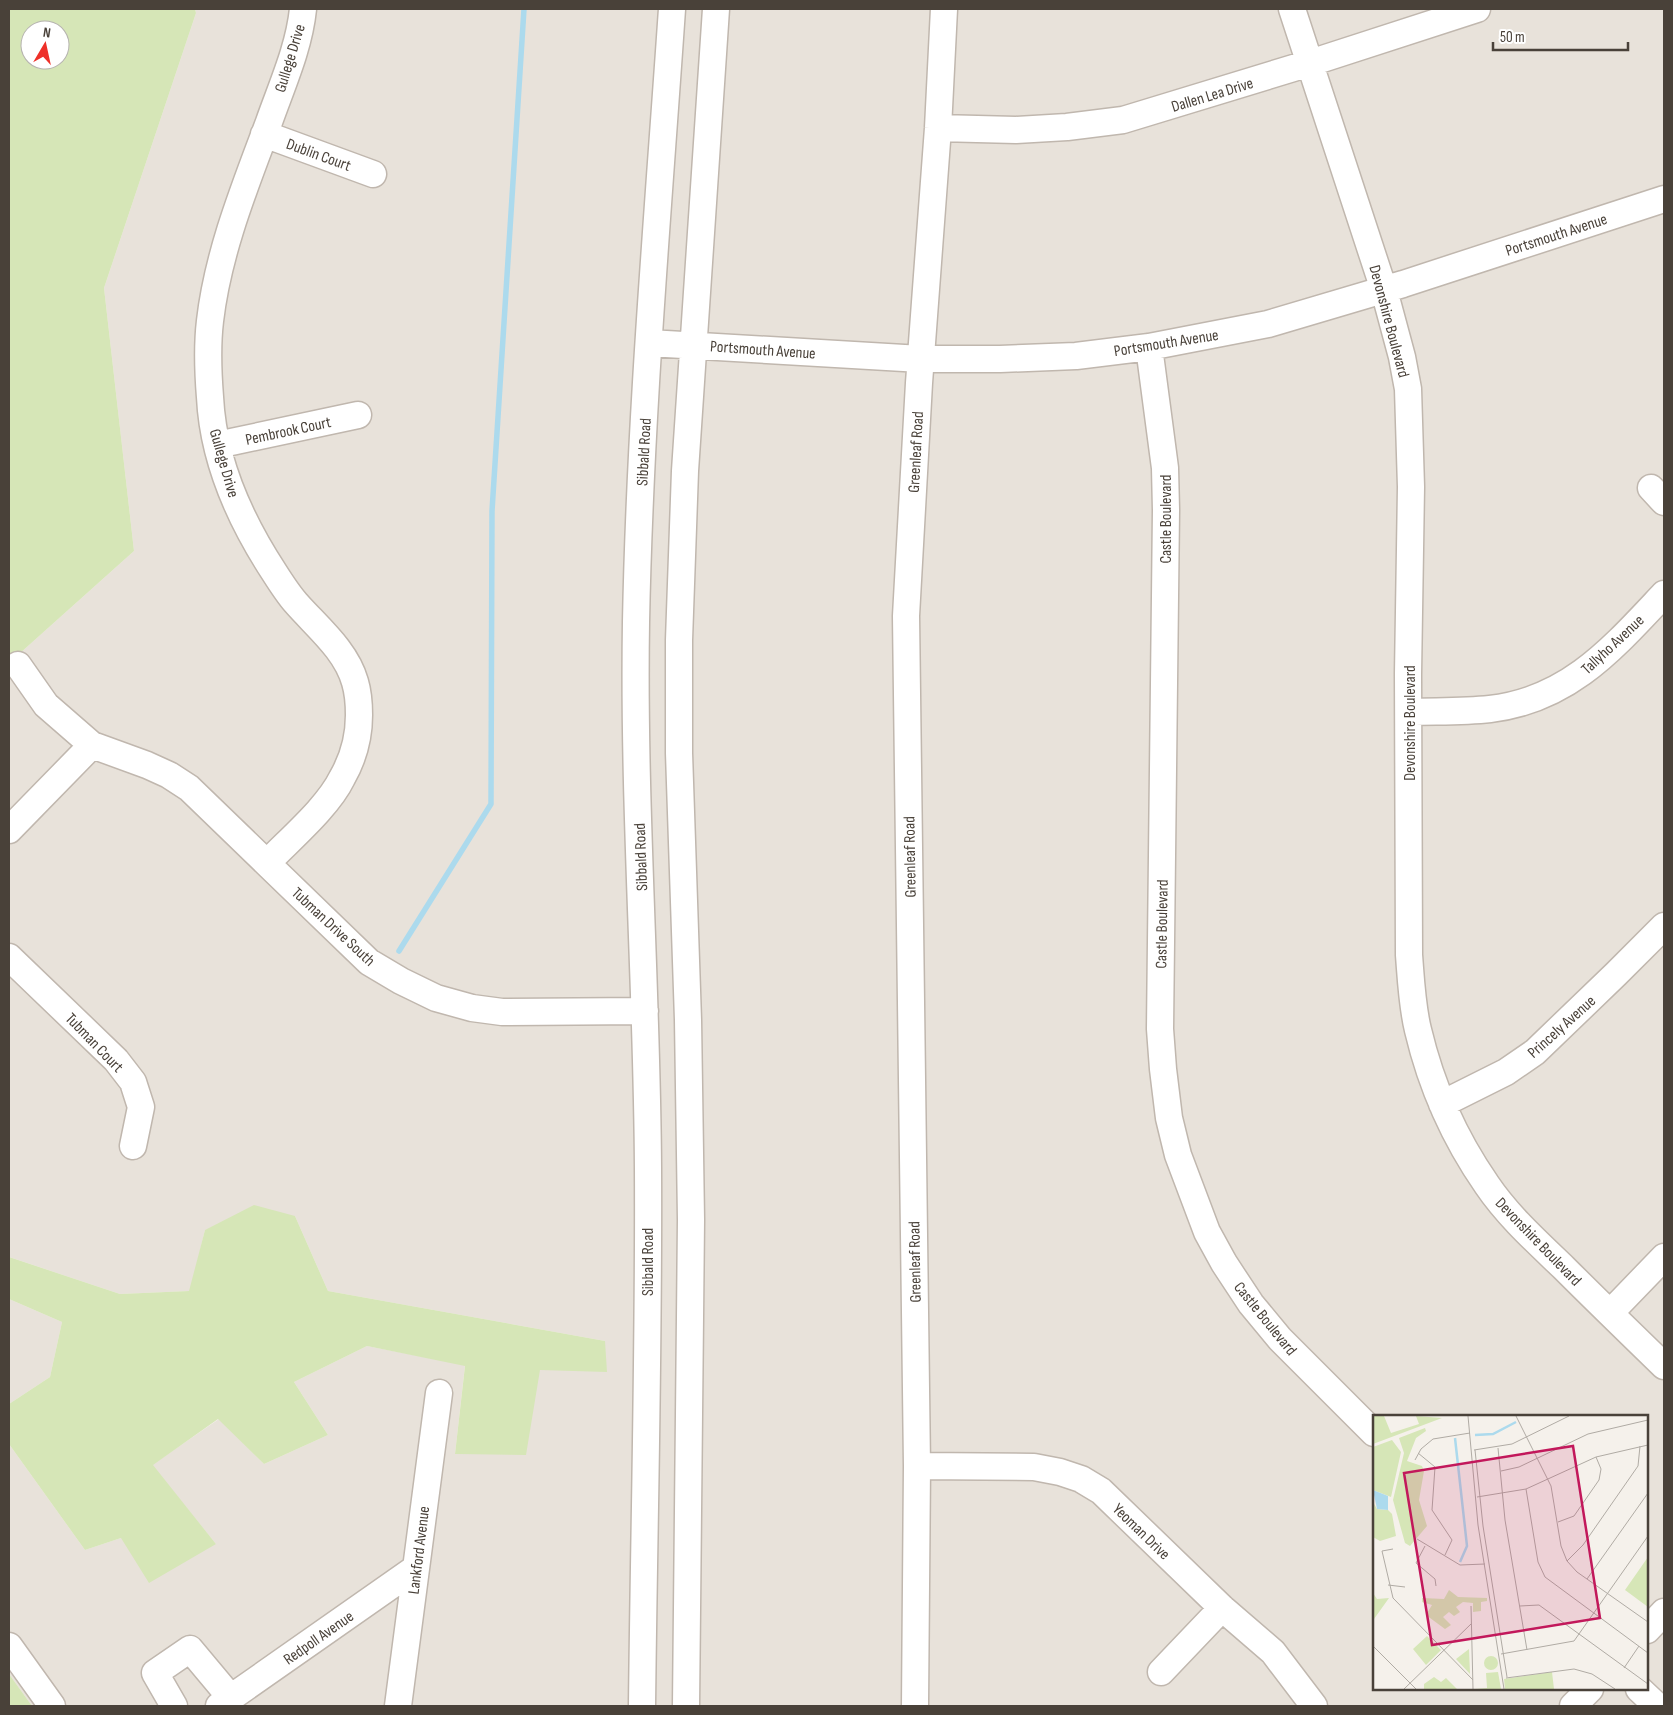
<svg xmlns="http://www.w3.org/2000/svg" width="1673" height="1715" viewBox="0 0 1673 1715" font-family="'Sofia Sans Condensed',sans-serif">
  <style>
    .residential { fill: #e8e2da; fill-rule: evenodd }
    .green { fill: #d6e6b7; fill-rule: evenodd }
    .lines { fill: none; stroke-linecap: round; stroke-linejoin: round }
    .stream { stroke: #acdaed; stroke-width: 5.5 }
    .minor-casing { stroke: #c0b7ae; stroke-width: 29 }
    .minor { stroke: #fff; stroke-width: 26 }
    .labels { text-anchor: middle; stroke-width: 5; stroke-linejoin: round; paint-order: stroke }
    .street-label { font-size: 16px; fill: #494139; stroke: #fff }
    .inset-river { fill: none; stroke: #acdaed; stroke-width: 2.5 }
    .inset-road { fill: none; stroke: #b0aba4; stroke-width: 1 }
    .view { fill: #c2185b; fill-opacity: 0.15; stroke: #c2185b; stroke-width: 2.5 }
    .inset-edge { fill: none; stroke: #494139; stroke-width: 2.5 }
  </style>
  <rect width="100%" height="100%" fill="#f5f1eb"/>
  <path class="residential" d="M 195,9 L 664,9 L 635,982 L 637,1398 L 634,1706 L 32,1706 L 9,1674 L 9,1444 L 85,1550 L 121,1538 L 216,1544 L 152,1465 L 219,1419 L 264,1464 L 328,1435 L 294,1382 L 367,1346 L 465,1365 L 455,1454 L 540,1370 L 605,1341 L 328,1291 L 295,1216 L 205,1230 L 190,1291 L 120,1294 L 9,1257 L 9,663 L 134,551 L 104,288 L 196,13 Z
    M 680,9 L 1664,9 L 1664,1706 L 651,1706 L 643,717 L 653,408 ZM 1374,1416 L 1647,1416 L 1647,1689 L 1374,1689 Z
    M 9,1299 L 62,1322 L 50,1377 L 9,1404 Z"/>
  <path class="green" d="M 9,9 L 195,9 L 196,13 L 104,288 L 134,551 L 9,663 ZM 30,30 L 60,30 L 60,60 L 30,60 Z
    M 254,1205 L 295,1216 L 328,1291 L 605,1341 L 607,1372 L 540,1370 L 526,1455 L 455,1454 L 465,1366 L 367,1346 L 294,1382 L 328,1435 L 264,1464 L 218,1419 L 153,1465 L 216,1544 L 149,1583 L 121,1538 L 85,1550 L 9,1444 L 9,1404 L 50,1377 L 62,1322 L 9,1299 L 9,1257 L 120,1294 L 189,1291 L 205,1230 Z
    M 9,1674 L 32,1706 L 9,1706 Z"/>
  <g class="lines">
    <path class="stream" d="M 399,951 L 491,804 L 492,511 L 524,9"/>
    <defs>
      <path id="minor" d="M 1292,9 L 1384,290 L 1402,357 L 1408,389 L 1411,487 L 1408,674 L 1409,955 C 1411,980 1412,1006 1418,1030 C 1431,1085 1455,1139 1487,1185 C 1508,1216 1537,1242 1564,1268 C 1597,1301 1631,1334 1664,1366
        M 938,128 L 1016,130 L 1067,127 L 1123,120 L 1310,63 L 1477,9
        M 264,134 L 373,174
        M 649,343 L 921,359 L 1000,359 L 1076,356 L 1149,347 L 1268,324 L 1403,284 L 1664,199
        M 1149,347 L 1165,468 L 1166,510 L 1160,1029 L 1163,1069 L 1169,1118 L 1178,1155 L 1207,1232 L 1224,1263 L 1251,1304 L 1280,1339 L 1374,1433
        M 217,445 L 358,415
        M 1651,488 L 1664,502
        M 18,665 L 46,705 L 92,745 L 147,765 L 169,775 L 189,788 L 369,962 L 401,981 L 436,998 L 472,1008 L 502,1012 L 645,1011
        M 1410,712 C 1436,711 1463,712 1490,709 C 1569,700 1613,648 1664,594
        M 9,830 L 92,745
        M 267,863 C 290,839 328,807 342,778 C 353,759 359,737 359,715 C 359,704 358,692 355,682 C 346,650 317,627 296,603 C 288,594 281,583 274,572 C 240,520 213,460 210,397 C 208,372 207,346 210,321 C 218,252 245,186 269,122 C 282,85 299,48 303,9
        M 9,957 L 116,1060 L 133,1082 L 141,1107 L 133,1146
        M 1442,1104 L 1506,1072 L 1535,1052 L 1616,974 L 1664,926
        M 1610,1313 L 1664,1257
        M 917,1466 L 1034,1467 L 1060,1472 L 1081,1479 L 1101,1491 L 1222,1608 L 1273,1652 L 1314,1706
        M 1647,1630 L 1664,1612
        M 9,1646 L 52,1706
        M 1161,1672 L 1222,1608
        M 1639,1689 L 1657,1706
        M 174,1706 L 155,1673 L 190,1649 L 231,1698
        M 219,1706 L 416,1568
        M 398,1706 L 439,1393
        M 642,1706 C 644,1527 649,1348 648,1168 C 647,986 633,804 636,622 C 640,417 658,213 672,9
        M 686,1706 L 691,1220 L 688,1020 L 679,753 L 679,640 L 685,471 L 716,9
        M 915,1706 L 917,1466 L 906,616 L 919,383 L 938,128 L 944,9
        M 1573,1706 L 1590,1689"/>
    </defs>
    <use href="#minor" class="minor-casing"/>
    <use href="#minor" class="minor"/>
  </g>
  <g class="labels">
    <g class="street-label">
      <text transform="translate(289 58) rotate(-73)" y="6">Gullege Drive</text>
      <text transform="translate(1212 94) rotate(-17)" y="6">Dallen Lea Drive</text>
      <text transform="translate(319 154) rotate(20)" y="6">Dublin Court</text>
      <text transform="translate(1556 234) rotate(-18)" y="6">Portsmouth Avenue</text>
      <text transform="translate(1390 321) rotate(75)" y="6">Devonshire Boulevard</text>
      <text transform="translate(1166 342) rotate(-9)" y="6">Portsmouth Avenue</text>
      <text transform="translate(763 349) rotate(4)" y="6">Portsmouth Avenue</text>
      <text transform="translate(288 430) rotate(-12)" y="6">Pembrook Court</text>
      <text transform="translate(643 452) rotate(-87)" y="6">Sibbald Road</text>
      <text transform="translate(915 452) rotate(-87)" y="6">Greenleaf Road</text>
      <text transform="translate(225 463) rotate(74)" y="6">Gullege Drive</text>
      <text transform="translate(1165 519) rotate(-90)" y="6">Castle Boulevard</text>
      <text transform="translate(1612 644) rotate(-43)" y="6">Tallyho Avenue</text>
      <text transform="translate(1409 723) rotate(-90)" y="6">Devonshire Boulevard</text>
      <text transform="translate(640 857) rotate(-92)" y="6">Sibbald Road</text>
      <text transform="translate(909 857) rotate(-91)" y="6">Greenleaf Road</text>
      <text transform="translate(1161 924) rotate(-89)" y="6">Castle Boulevard</text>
      <text transform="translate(334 926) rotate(43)" y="6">Tubman Drive South</text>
      <text transform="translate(1561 1026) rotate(-42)" y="6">Princely Avenue</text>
      <text transform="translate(95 1042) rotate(46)" y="6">Tubman Court</text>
      <text transform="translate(1539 1241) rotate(46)" y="6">Devonshire Boulevard</text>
      <text transform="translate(647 1262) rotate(-90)" y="6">Sibbald Road</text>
      <text transform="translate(914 1262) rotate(-91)" y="6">Greenleaf Road</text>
      <text transform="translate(1266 1318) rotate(51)" y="6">Castle Boulevard</text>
      <text transform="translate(1142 1531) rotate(44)" y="6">Yeoman Drive</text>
      <text transform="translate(418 1550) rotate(-83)" y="6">Lankford Avenue</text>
      <text transform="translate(318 1637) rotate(-35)" y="6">Redpoll Avenue</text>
    </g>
  </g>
  <g transform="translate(1373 1415)">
    <rect width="275" height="275" fill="#f5f1eb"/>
    <path d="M 0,1 L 11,1 L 18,18 L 46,9 L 43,1 L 69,3 L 0,29 ZM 52,13 L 53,16 L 43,23 L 34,46 L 49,51 L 51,56 L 46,85 L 54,111 L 37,131 L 32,128 L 20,85 L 31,38 L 26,23 ZM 19,25 L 28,37 L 18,82 L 0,75 L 0,32 ZM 0,87 L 4,94 L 15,95 L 19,99 L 23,121 L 7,126 L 0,122 ZM 275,142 L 275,192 L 252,175 ZM 76,175 L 85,182 L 114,183 L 114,186 L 108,187 L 108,196 L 100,197 L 100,188 L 90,187 L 83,192 L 87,197 L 81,201 L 76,197 L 70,202 L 78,210 L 72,214 L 53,200 L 59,190 L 49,187 L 49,183 L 71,184 ZM 0,178 L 4,184 L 16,183 L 1,204 ZM 54,221 L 68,235 L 53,250 L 40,234 ZM 96,234 L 97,259 L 83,244 ZM111 248a7 7 0 1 1 14 0a7 7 0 1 1-14 0ZM 125,257 L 128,274 L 102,274 L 114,273 L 113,258 ZM 179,257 L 181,274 L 132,274 L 131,264 ZM 61,262 L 68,267 L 73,263 L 84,274 L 51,274 L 51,269 Z" fill="#d6e6b7"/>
    <path d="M 0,75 L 15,81 L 15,95 L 4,94 Z" fill="#acdaed"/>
    <path class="inset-river" d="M 102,20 L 120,19 L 143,7M 82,23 L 94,131 L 87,147"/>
    <path class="inset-road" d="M 95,1 L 105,110 L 131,274M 143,1 L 178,71 L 188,131 L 194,146 L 204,157 L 275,207M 125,33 L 132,105 L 154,235M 101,35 L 139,29 L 196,1M 102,35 L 110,111 L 134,262M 45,38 L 62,52 L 59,95 L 79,125 L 72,140M 42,45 L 48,34 L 60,24 L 97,18M 128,56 L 146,52 L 215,19 L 275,5M 153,74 L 165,147 L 172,162 L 275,238M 104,82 L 153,74 L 223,42 L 275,30M 185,107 L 201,101 L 226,65 L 228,54 L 223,42M 44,124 L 87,150 L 112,149M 52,131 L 43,148 L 62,164 L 63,171M 20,134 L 9,136 L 20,183 L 100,265M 194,146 L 210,130 L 265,51 L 267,31M 214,164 L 275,78M 15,170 L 32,172M 98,191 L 100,274M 147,191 L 166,190 L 275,269M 0,231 L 43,274M 128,239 L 201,226 L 275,121M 251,253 L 266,231M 133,263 L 201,254 L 219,259 L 242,274M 31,274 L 98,209"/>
    <path class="view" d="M 200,31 L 227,203 L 59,230 L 31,58 Z"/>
    <rect width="275" height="275" class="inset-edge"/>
  </g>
  <rect width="1673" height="1715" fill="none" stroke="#494139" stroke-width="20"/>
  <g transform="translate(45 45) rotate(9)"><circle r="24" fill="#ffffff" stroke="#b6b3b0"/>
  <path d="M0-4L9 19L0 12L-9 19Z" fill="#ee3029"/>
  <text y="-8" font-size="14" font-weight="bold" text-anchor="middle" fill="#494139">N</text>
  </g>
  <path d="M1493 42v8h135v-8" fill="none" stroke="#494139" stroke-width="2.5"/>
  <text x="1500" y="42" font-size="15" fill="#494139" stroke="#ffffff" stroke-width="4" paint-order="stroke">50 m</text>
</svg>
